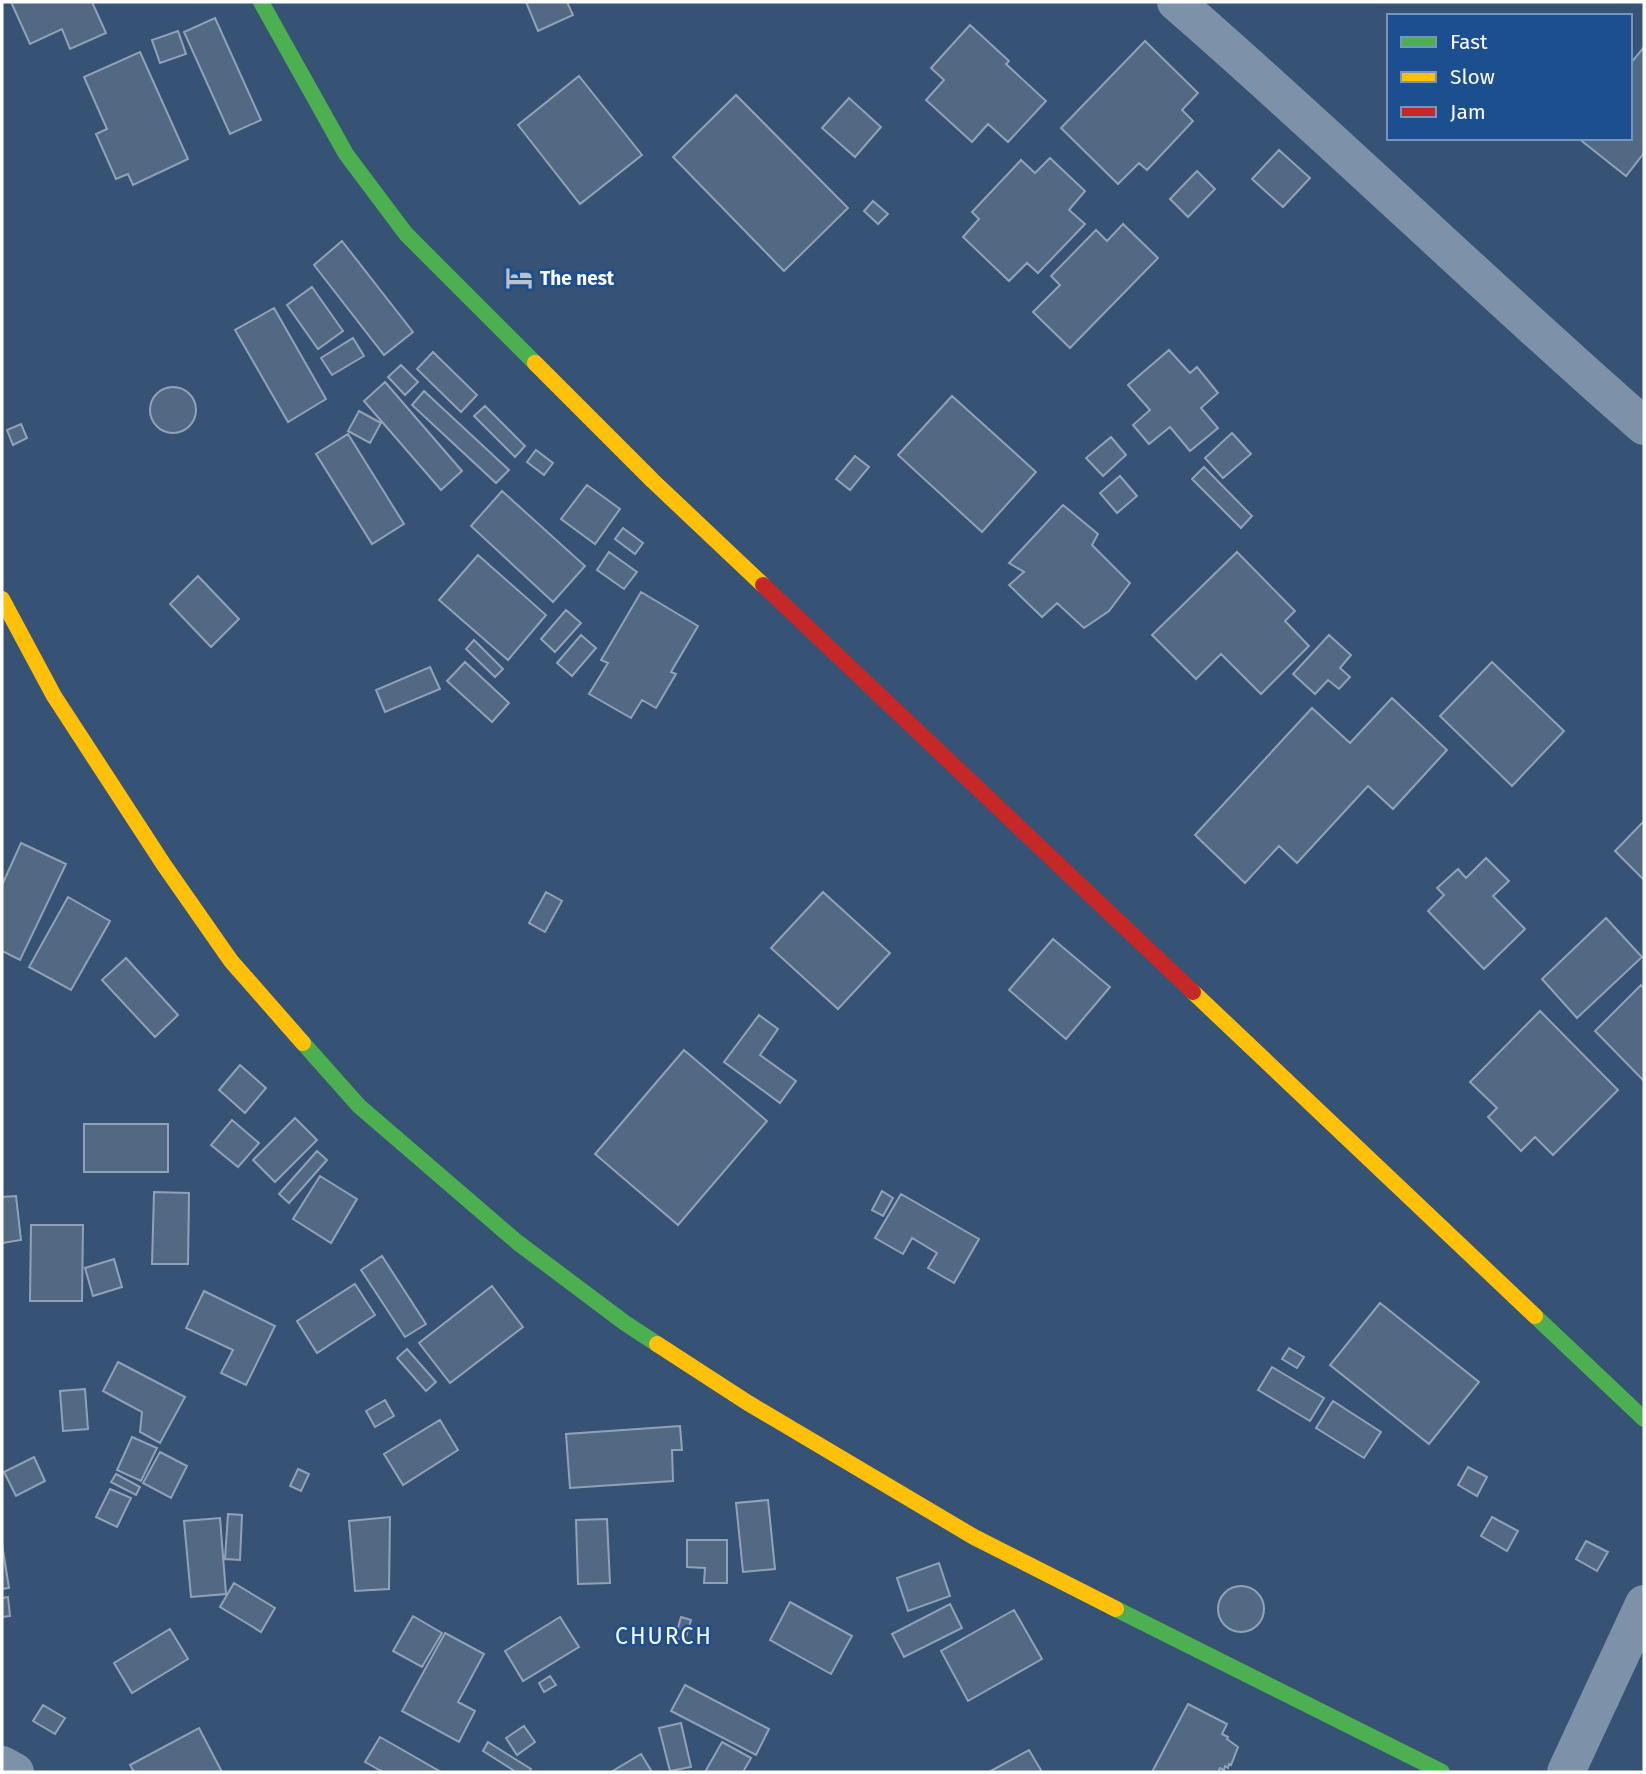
<svg xmlns="http://www.w3.org/2000/svg" width="1646" height="1774" viewBox="0 0 1646 1774" font-family="'Fira Sans',sans-serif">
  <style>
    .building { fill: #526984; stroke: #92a2b6; stroke-width: 2 }
    .lines { fill: none; stroke-linecap: round; stroke-linejoin: round }
    .street { stroke: #7d92a8; stroke-width: 38 }
    .fast { stroke: #4caf50; stroke-width: 16 }
    .slow { stroke: #ffc107; stroke-width: 16 }
    .jam { stroke: #c62828; stroke-width: 16 }
    .labels { text-anchor: middle; stroke-width: 5; stroke-linejoin: round; paint-order: stroke }
    .poi-label { font-size: 19px; font-weight: bold; fill: #fff; stroke: #1b4f8f; text-anchor: start }
    .quarter-label { font-size: 23px; letter-spacing: 2px; fill: #fff; stroke: #1b4f8f }
  </style>
  <rect width="100%" height="100%" fill="#365274"/>
  <path class="building" d="M 11,2 L 92,2 L 106,33 L 70,49 L 62,29 L 30,44 Z
    M 526,2 L 567,2 L 573,15 L 538,31 Z
    M 215,18 L 261,120 L 230,134 L 184,32 Z
    M 970,25 L 1009,61 L 1006,64 L 1046,101 L 1008,142 L 988,124 L 972,142 L 926,100 L 944,80 L 931,68 Z
    M 178,31 L 186,54 L 160,63 L 152,40 Z
    M 1145,41 L 1198,93 L 1182,110 L 1193,121 L 1147,170 L 1139,163 L 1118,184 L 1061,128 Z
    M 1644,47 L 1644,153 L 1626,176 L 1578,138 L 1630,138 L 1630,64 Z
    M 140,52 L 188,159 L 133,185 L 128,174 L 116,179 L 96,134 L 107,129 L 84,77 Z
    M 579,76 L 642,155 L 580,204 L 518,125 Z
    M 736,95 L 848,208 L 784,271 L 673,157 Z
    M 849,98 L 881,127 L 855,157 L 822,128 Z
    M 1279,150 L 1310,178 L 1283,207 L 1252,179 Z
    M 1050,158 L 1085,191 L 1069,210 L 1085,224 L 1038,273 L 1027,263 L 1009,281 L 963,237 L 979,219 L 972,212 L 1021,160 L 1035,173 Z
    M 1197,171 L 1215,189 L 1188,217 L 1170,199 Z
    M 873,201 L 888,214 L 878,224 L 864,211 Z
    M 1123,224 L 1158,258 L 1070,348 L 1033,312 L 1060,285 L 1051,276 L 1096,230 L 1107,241 Z
    M 342,241 L 413,332 L 384,355 L 314,265 Z
    M 312,287 L 343,331 L 318,349 L 287,305 Z
    M 274,308 L 326,399 L 288,422 L 235,330 Z
    M 353,338 L 364,356 L 332,375 L 321,358 Z
    M 1169,350 L 1190,373 L 1197,367 L 1218,393 L 1201,408 L 1218,428 L 1190,451 L 1170,427 L 1149,444 L 1133,425 L 1150,410 L 1128,385 Z
    M 433,352 L 477,395 L 461,412 L 417,369 Z
    M 401,365 L 418,382 L 405,395 L 388,377 Z
    M 385,382 L 462,471 L 441,490 L 364,401 Z
    M150 410a23 23 0 1 1 46 0a23 23 0 1 1-46 0Z
    M 424,391 L 509,470 L 496,483 L 412,405 Z
    M 952,396 L 1036,472 L 982,532 L 898,455 Z
    M 485,406 L 525,446 L 515,457 L 474,416 Z
    M 359,411 L 381,423 L 370,443 L 348,431 Z
    M 21,424 L 27,438 L 13,445 L 7,430 Z
    M 1232,433 L 1251,454 L 1223,478 L 1205,458 Z
    M 348,434 L 404,524 L 372,544 L 316,454 Z
    M 1111,437 L 1126,455 L 1103,476 L 1086,458 Z
    M 536,450 L 553,463 L 544,475 L 527,462 Z
    M 855,456 L 869,467 L 850,490 L 836,479 Z
    M 1204,467 L 1252,516 L 1241,528 L 1192,479 Z
    M 1120,476 L 1137,496 L 1117,513 L 1100,493 Z
    M 587,485 L 620,509 L 595,544 L 561,519 Z
    M 502,491 L 585,566 L 553,602 L 471,526 Z
    M 1063,505 L 1098,534 L 1092,545 L 1130,583 L 1109,611 L 1084,628 L 1057,603 L 1042,617 L 1009,585 L 1024,572 L 1009,563 Z
    M 623,528 L 643,543 L 635,554 L 615,539 Z
    M 609,552 L 637,572 L 624,589 L 597,570 Z
    M 1237,552 L 1295,611 L 1285,621 L 1309,646 L 1261,694 L 1221,654 L 1196,679 L 1152,635 Z
    M 478,555 L 546,615 L 508,660 L 439,600 Z
    M 198,576 L 239,619 L 211,647 L 170,604 Z
    M 641,592 L 698,626 L 671,672 L 676,674 L 656,708 L 642,700 L 631,718 L 589,694 L 608,663 L 601,660 Z
    M 566,610 L 581,623 L 555,652 L 541,639 Z
    M 581,635 L 596,648 L 572,676 L 557,663 Z
    M 1329,635 L 1351,655 L 1340,668 L 1350,677 L 1339,689 L 1328,680 L 1315,694 L 1293,674 Z
    M 474,640 L 503,669 L 495,677 L 466,649 Z
    M 465,662 L 509,703 L 492,722 L 447,681 Z
    M 1492,662 L 1564,731 L 1512,786 L 1440,716 Z
    M 430,667 L 440,689 L 385,712 L 376,690 Z
    M 1392,698 L 1447,750 L 1393,809 L 1368,786 L 1297,863 L 1279,846 L 1245,883 L 1195,835 L 1312,708 L 1350,743 Z
    M 1644,821 L 1644,880 L 1615,851 Z
    M 21,843 L 66,864 L 20,960 L 2,951 L 2,885 Z
    M 1486,858 L 1509,881 L 1493,896 L 1525,929 L 1484,969 L 1428,911 L 1444,895 L 1437,888 L 1458,869 L 1466,878 Z
    M 546,892 L 562,901 L 545,932 L 529,923 Z
    M 823,892 L 890,953 L 838,1009 L 771,948 Z
    M 68,897 L 110,921 L 71,990 L 29,967 Z
    M 1606,918 L 1642,957 L 1577,1018 L 1542,979 Z
    M 1053,939 L 1110,987 L 1066,1039 L 1009,990 Z
    M 126,958 L 178,1015 L 155,1037 L 102,980 Z
    M 1641,985 L 1644,989 L 1644,1081 L 1595,1031 Z
    M 1540,1011 L 1618,1090 L 1553,1155 L 1535,1137 L 1521,1151 L 1488,1117 L 1497,1108 L 1470,1082 Z
    M 759,1015 L 778,1029 L 760,1055 L 796,1081 L 780,1103 L 724,1062 Z
    M 684,1050 L 767,1121 L 678,1225 L 595,1154 Z
    M 240,1065 L 266,1088 L 245,1113 L 219,1090 Z
    M 295,1118 L 317,1140 L 275,1182 L 253,1160 Z
    M 232,1120 L 259,1143 L 238,1167 L 211,1145 Z
    M 84,1124 L 168,1124 L 168,1172 L 84,1172 Z
    M 317,1151 L 327,1160 L 289,1203 L 279,1194 Z
    M 320,1176 L 357,1199 L 331,1243 L 293,1219 Z
    M 882,1191 L 893,1198 L 883,1216 L 872,1210 Z
    M 154,1192 L 189,1193 L 188,1264 L 152,1264 Z
    M 901,1194 L 979,1239 L 954,1283 L 928,1268 L 937,1253 L 912,1238 L 903,1254 L 875,1238 Z
    M 16,1196 L 21,1240 L 2,1243 L 2,1197 Z
    M 31,1225 L 83,1225 L 82,1301 L 30,1301 Z
    M 382,1256 L 426,1324 L 405,1337 L 361,1270 Z
    M 114,1259 L 122,1287 L 93,1296 L 85,1268 Z
    M 355,1284 L 375,1315 L 317,1353 L 297,1321 Z
    M 492,1286 L 523,1327 L 450,1383 L 419,1343 Z
    M 204,1291 L 275,1326 L 246,1385 L 221,1373 L 233,1350 L 186,1328 Z
    M 1380,1303 L 1479,1382 L 1429,1444 L 1330,1365 Z
    M 1289,1348 L 1304,1357 L 1297,1368 L 1282,1359 Z
    M 407,1349 L 436,1382 L 426,1391 L 397,1358 Z
    M 118,1362 L 185,1397 L 160,1443 L 140,1432 L 142,1412 L 103,1391 Z
    M 1272,1367 L 1324,1398 L 1310,1421 L 1258,1390 Z
    M 85,1389 L 88,1429 L 63,1431 L 60,1391 Z
    M 385,1400 L 394,1416 L 375,1427 L 366,1411 Z
    M 1333,1401 L 1381,1432 L 1364,1458 L 1316,1428 Z
    M 440,1420 L 458,1450 L 403,1485 L 384,1454 Z
    M 680,1426 L 682,1450 L 672,1450 L 673,1481 L 570,1488 L 566,1434 Z
    M 132,1437 L 157,1448 L 141,1481 L 117,1470 Z
    M 160,1452 L 187,1466 L 171,1498 L 143,1483 Z
    M 34,1457 L 45,1481 L 16,1496 L 4,1472 Z
    M 1468,1467 L 1487,1477 L 1477,1496 L 1458,1485 Z
    M 298,1469 L 309,1474 L 301,1491 L 290,1486 Z
    M 116,1474 L 140,1487 L 136,1495 L 111,1482 Z
    M 110,1489 L 131,1498 L 117,1527 L 96,1517 Z
    M 768,1500 L 775,1569 L 743,1572 L 736,1503 Z
    M 228,1514 L 242,1515 L 240,1560 L 225,1559 Z
    M 390,1517 L 389,1589 L 355,1591 L 349,1521 Z
    M 1492,1517 L 1518,1531 L 1507,1551 L 1481,1536 Z
    M 220,1518 L 226,1594 L 191,1597 L 184,1521 Z
    M 607,1519 L 610,1583 L 578,1584 L 576,1520 Z
    M 687,1540 L 727,1540 L 727,1583 L 704,1583 L 705,1568 L 687,1567 Z
    M 1586,1541 L 1608,1552 L 1597,1571 L 1576,1559 Z
    M 2,1544 L 9,1588 L 2,1589 Z
    M 939,1563 L 950,1596 L 908,1611 L 897,1578 Z
    M 234,1583 L 275,1608 L 261,1632 L 220,1607 Z
    M1218 1609a23 23 0 1 1 46 0a23 23 0 1 1-46 0Z
    M 8,1597 L 10,1616 L 2,1617 L 2,1598 Z
    M 790,1602 L 852,1636 L 831,1674 L 770,1640 Z
    M 950,1604 L 962,1628 L 904,1657 L 892,1634 Z
    M 1014,1610 L 1042,1659 L 968,1701 L 941,1651 Z
    M 413,1616 L 442,1633 L 422,1667 L 393,1651 Z
    M 560,1617 L 579,1647 L 523,1681 L 505,1651 Z
    M 681,1617 L 691,1620 L 685,1640 L 675,1638 Z
    M 170,1629 L 188,1659 L 132,1693 L 114,1663 Z
    M 445,1633 L 484,1654 L 458,1702 L 475,1711 L 459,1742 L 402,1711 Z
    M 550,1676 L 556,1685 L 544,1692 L 539,1683 Z
    M 685,1685 L 769,1729 L 756,1755 L 671,1711 Z
    M 1188,1704 L 1227,1724 L 1222,1734 L 1228,1737 L 1227,1739 L 1238,1747 L 1231,1765 L 1229,1764 L 1228,1768 L 1225,1766 L 1224,1770 L 1220,1768 L 1218,1772 L 1152,1772 Z
    M 43,1705 L 65,1718 L 55,1734 L 33,1721 Z
    M 681,1723 L 691,1767 L 670,1771 L 659,1728 Z
    M 524,1726 L 535,1742 L 517,1755 L 506,1738 Z
    M 199,1728 L 222,1772 L 134,1772 L 130,1765 Z
    M 380,1737 L 441,1772 L 383,1772 L 365,1762 Z
    M 488,1742 L 531,1769 L 529,1772 L 516,1772 L 483,1751 Z
    M 722,1742 L 751,1758 L 743,1772 L 705,1772 Z
    M 1029,1750 L 1042,1772 L 989,1772 Z
    M 641,1754 L 652,1772 L 611,1772 Z"/>
  <g class="lines">
    <path class="street" d="M 1176,2 C 1335,140 1486,288 1644,426
      M 2,1765 L 15,1772
      M 1566,1772 L 1644,1604"/>
    <path class="fast" d="M 261,2 L 346,154 L 406,234 L 535,363
      M 303,1043 L 359,1106 L 517,1242 L 625,1323 L 657,1344
      M 1535,1316 L 1644,1419
      M 1116,1609 L 1442,1772"/>
    <path class="slow" d="M 535,363 L 653,481 L 763,585
      M 2,599 L 54,696 L 164,865 L 231,961 L 303,1043
      M 1193,992 L 1535,1316
      M 657,1344 L 748,1403 L 974,1537 L 1116,1609"/>
    <path class="jam" d="M 763,585 L 1193,992"/>
  </g>
  <defs>
    <symbol id="hotel-bare" viewBox="-9 -9 18 18"><path d="M-6-4.5h1.5V1H6V5H4.5V3h-9V5H-6ZM-4 0a1.8 1.8 0 1 1 3.6 0ZM.5 0V-2.5h3Q6-2.5 6 0Z" fill="#b9c2ce" stroke="#1b4f8f" stroke-width="2.5" paint-order="stroke"/></symbol>
  </defs>
  <g fill-rule="evenodd">
    <use href="#hotel-bare" x="500" y="259" width="38" height="38"/>
  </g>
  <g class="labels">
    <g class="poi-label">
      <text x="540" y="285">The nest</text>
    </g>
    <g class="quarter-label">
      <text x="664" y="1644">CHURCH</text>
    </g>
  </g>
  <rect width="1646" height="1774" fill="none" stroke="#ffffff" stroke-width="7"/>
  <rect x="1387" y="14" width="245" height="126" fill="#1b4f8f" stroke="#7695bc" stroke-width="2"/>
  <rect x="1401" y="37" width="35" height="10" fill="#4caf50" stroke="#7695bc" stroke-width="2"/>
  <text x="1450" y="49" font-size="21" fill="#ffffff">Fast</text>
  <rect x="1401" y="72" width="35" height="10" fill="#ffc107" stroke="#7695bc" stroke-width="2"/>
  <text x="1450" y="84" font-size="21" fill="#ffffff">Slow</text>
  <rect x="1401" y="107" width="35" height="10" fill="#c62828" stroke="#7695bc" stroke-width="2"/>
  <text x="1450" y="119" font-size="21" fill="#ffffff">Jam</text>
</svg>
